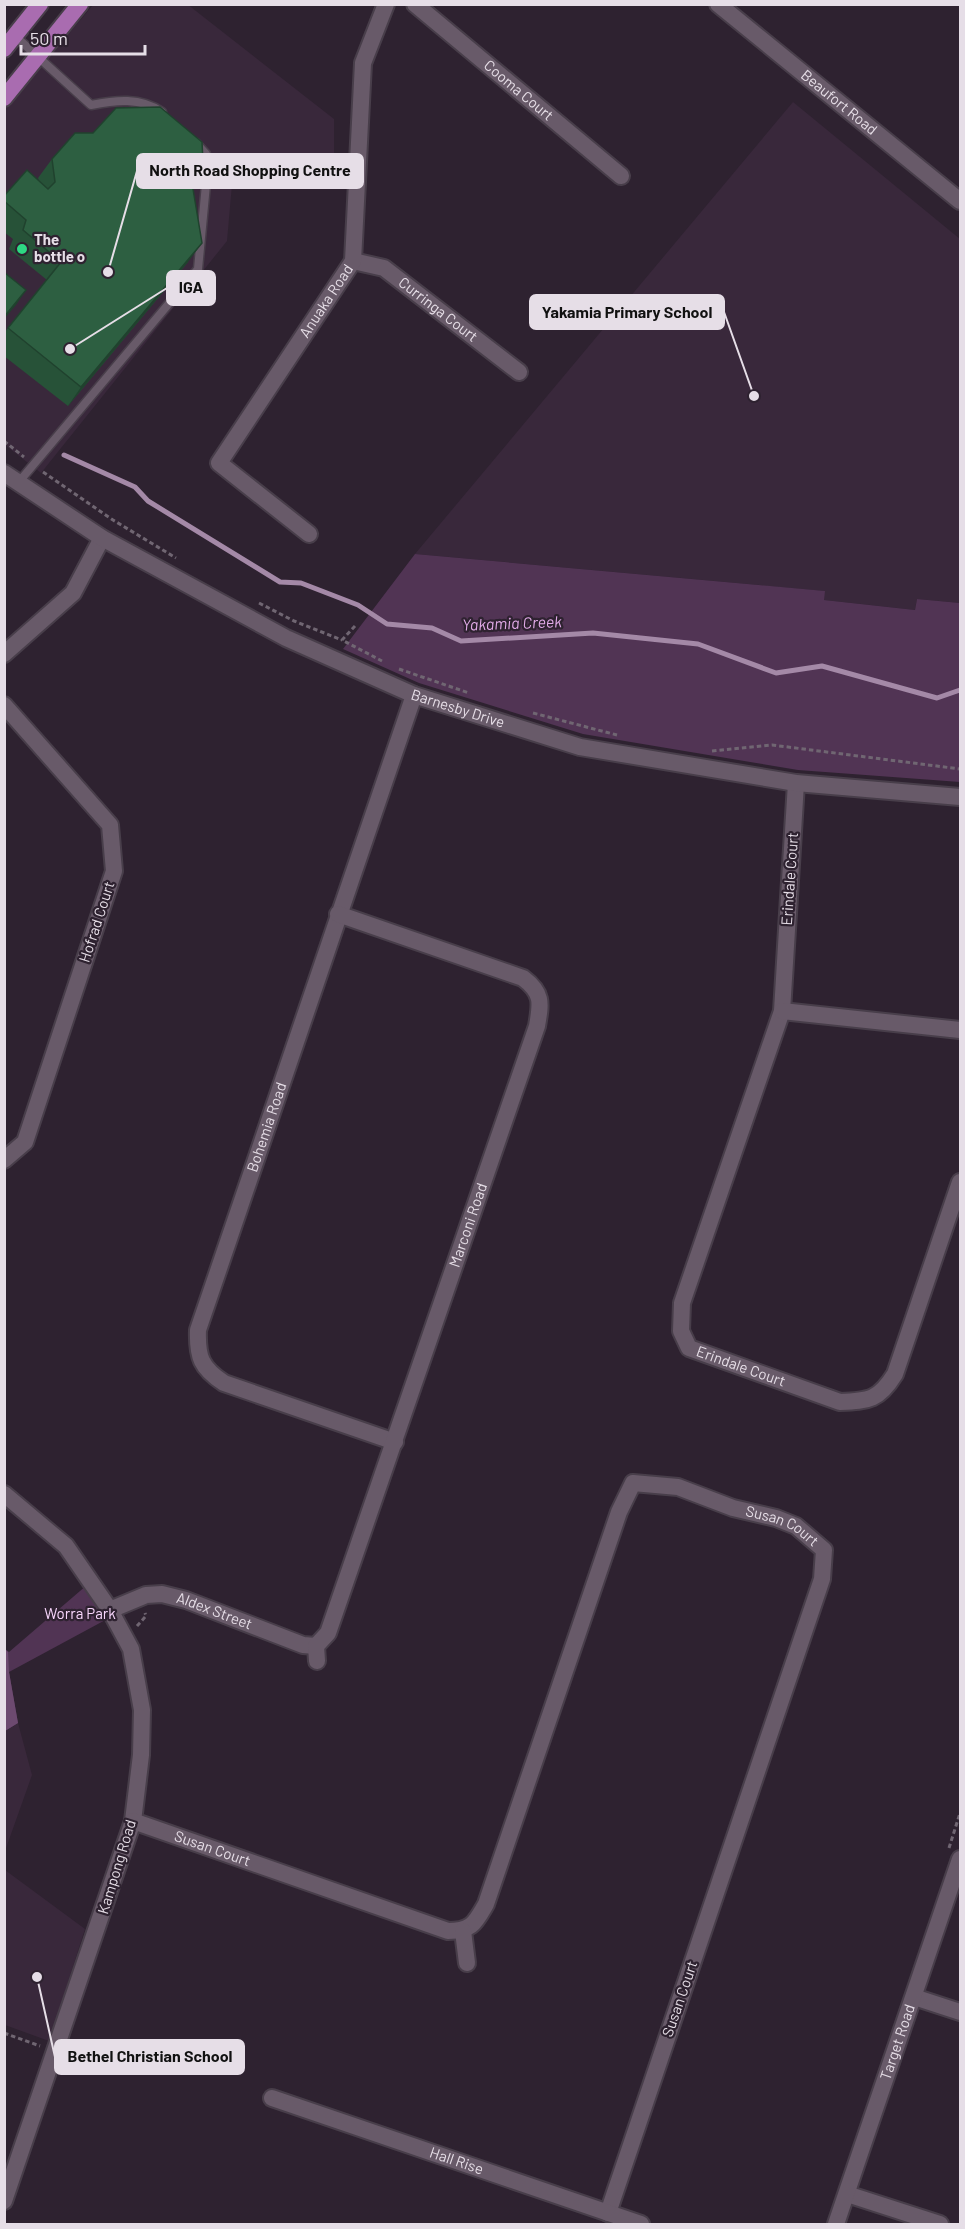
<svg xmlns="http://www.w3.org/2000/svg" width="965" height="2229" viewBox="0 0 965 2229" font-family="Barlow,sans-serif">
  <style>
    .built { fill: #39283b }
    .green { fill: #513454 }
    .forest { fill: #6d4a70 }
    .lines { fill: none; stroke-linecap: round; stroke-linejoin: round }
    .stream { stroke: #a489a7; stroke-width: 5 }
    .service-casing { stroke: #483e4a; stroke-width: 11 }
    .minor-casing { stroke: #483e4a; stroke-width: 20 }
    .tertiary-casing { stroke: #483e4a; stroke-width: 20 }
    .primary-casing { stroke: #483e4a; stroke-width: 20 }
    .path { stroke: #706672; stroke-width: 3; stroke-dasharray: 4.5 3; stroke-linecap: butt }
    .service { stroke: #685a69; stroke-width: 8 }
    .minor { stroke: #685a69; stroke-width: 16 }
    .tertiary { stroke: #685a69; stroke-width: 16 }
    .primary { stroke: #a96cb0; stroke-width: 16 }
    .wall { fill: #275238 }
    .shaded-wall { fill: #20422e }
    .building { fill: #2d5f41; stroke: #20422e; stroke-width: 1.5 }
    .poi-dot { fill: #2ed883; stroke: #2e2230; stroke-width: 2 }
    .labels { text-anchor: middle; stroke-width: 4.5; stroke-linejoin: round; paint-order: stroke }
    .street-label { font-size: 15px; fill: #e6dee7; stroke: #2e2230 }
    .poi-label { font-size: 15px; font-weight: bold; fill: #e6dee7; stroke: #2e2230; text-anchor: start }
    .park-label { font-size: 15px; fill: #f8d6fc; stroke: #2e2230 }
    .water-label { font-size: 16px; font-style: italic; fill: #e2abe8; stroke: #2e2230 }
    .leader { fill: none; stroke: #e6dee7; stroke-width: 2 }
    .callout-dot { fill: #e6dee7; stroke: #2e2230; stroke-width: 2 }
    .callout { fill: #e6dee7; stroke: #e6dee7; stroke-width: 2 }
    .callout-label { font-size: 16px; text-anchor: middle; font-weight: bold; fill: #111 }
  </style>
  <rect width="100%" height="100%" fill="#2e2230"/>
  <path class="built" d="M 187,4 L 334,119 L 334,168 L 233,173 L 227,241 L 41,473 L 5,445 L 4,110 L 93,5 Z
    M 793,102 L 960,239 L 960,603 L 917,599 L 915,610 L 824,600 L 824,591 L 415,554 Z
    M 18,1723 L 32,1775 L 5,1851 L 5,1731 Z
    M 5,1870 L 85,1929 L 49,2041 L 5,2025 Z"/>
  <path class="green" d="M 415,554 L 825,591 L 824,600 L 915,610 L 917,599 L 960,603 L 960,782 L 798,770 L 583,734 L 419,683 L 343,649 Z
    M 87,1585 L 109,1618 L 9,1672 L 18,1723 L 5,1731 L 5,1649 L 9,1652 Z"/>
  <path class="forest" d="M 5,1649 L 8,1652 L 9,1672 L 18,1723 L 5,1731 Z"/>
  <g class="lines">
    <path class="stream" d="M 64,455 L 135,487 L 148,501 L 280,582 L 301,583 L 358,605 L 387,624 L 432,628 L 461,641 L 593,633 L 698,644 L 776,673 L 822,666 L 937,698 L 960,690"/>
    <defs>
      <path id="service" d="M 15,36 L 91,105 C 116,100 140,97 162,112
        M 18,483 L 198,269 L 207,174 L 206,154 L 196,143"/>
      <g id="minor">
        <path id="s1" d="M 415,4 L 621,176"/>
        <path id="s2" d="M 718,4 L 960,201"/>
        <path id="s3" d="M 353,261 L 384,268 L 519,372"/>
        <path id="s4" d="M 309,534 L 219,463 L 353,261 L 363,63 L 386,4"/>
        <path d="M 4,654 L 73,593 L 102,538"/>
        <path d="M 4,705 L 110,825 L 114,871 L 25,1142 L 4,1160"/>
        <path id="s5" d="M 796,783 L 782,1011 L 682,1303 L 681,1331 L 689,1348 L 840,1402 C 869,1401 879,1400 895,1374 L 960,1182"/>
        <path d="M 782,1011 L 960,1030"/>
        <path id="s6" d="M 395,1442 L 224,1383 C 201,1368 197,1357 198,1330 L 414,695"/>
        <path d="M 4,1494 L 66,1546 L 110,1610 L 131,1649 L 142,1710 L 141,1755 L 133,1821 L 4,2201"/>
        <path id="s7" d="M 110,1610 L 146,1595 L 162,1594 L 186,1600 L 303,1645 L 316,1646"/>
        <path id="s8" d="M 317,1661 L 316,1646 L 328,1633 L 537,1026 C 541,1003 543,993 523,978 L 338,914"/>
        <path id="s9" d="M 133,1821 L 448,1931 C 472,1931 475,1923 486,1904 L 619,1512 L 633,1483 L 678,1487 L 733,1508 L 776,1518 L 796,1526 L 824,1550 L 822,1579 L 608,2213"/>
        <path d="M 463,1931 L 467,1963"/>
        <path d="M 914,1997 L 960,2012"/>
        <path id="s10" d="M 272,2098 L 641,2224"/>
        <path d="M 847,2194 L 940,2224"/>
      </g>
      <g id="tertiary">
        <path id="s11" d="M 4,473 L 102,538 L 286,638 L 414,695 L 580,747 L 796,783 L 960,797"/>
        <path id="s12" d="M 836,2224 L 960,1859"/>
      </g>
      <path id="primary" d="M 4,49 L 40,4
        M 4,98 L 80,4"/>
    </defs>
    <use href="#service" class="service-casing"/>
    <use href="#minor" class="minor-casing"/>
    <use href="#tertiary" class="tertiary-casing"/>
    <use href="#primary" class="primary-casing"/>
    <path class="path" d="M 4,441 L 24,457
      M 43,472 L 113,520 L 176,558
      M 259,603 L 294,621 L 342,640
      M 355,626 L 342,640 L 382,661
      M 399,669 L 469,693
      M 533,713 L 617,735
      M 712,751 L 772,745 L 960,769
      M 137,1626 L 146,1616 L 145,1613
      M 949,1848 L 960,1813
      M 4,2033 L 40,2046"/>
    <use href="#service" class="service"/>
    <use href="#minor" class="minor"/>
    <use href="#tertiary" class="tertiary"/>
    <use href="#primary" class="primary"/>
  </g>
  <path class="wall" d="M 93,133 L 191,179 L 188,262 L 68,406 L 4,356 L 4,333 L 47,280 L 9,249 L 13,239 L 4,232 L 4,196 L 39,181 L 38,178 L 52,159 Z"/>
  <path class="shaded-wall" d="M 202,243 L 188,262 L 68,406 L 81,387 Z
    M 26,290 L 16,305 L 4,319 L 4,317 Z"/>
  <path class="building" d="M 160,107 L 202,142 L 203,162 L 191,177 L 202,243 L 81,387 L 8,328 L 61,262 L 23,230 L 26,220 L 4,201 L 4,196 L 27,170 L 48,189 L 55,182 L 52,159 L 75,133 L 93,133 L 116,108 Z
    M 5,273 L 26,290 L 4,317 L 4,274 Z"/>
  <circle class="poi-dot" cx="22" cy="249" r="6"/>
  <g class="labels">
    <g class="street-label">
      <text dy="5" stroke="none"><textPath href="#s1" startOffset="135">Cooma Court</textPath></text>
      <text dy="5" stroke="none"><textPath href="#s2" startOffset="156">Beaufort Road</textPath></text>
      <text dy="5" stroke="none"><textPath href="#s4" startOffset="309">Anuaka Road</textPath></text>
      <text dy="5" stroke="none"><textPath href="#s3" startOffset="100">Curringa Court</textPath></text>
      <text dy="5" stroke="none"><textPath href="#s11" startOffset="513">Barnesby Drive</textPath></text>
      <text transform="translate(790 879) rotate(-86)" y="5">Erindale Court</text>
      <text transform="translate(97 922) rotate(-72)" y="5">Hofrad Court</text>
      <text dy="5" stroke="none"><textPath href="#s6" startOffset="458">Bohemia Road</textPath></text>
      <text dy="5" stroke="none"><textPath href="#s8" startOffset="464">Marconi Road</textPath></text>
      <text dy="5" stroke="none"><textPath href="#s5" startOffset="639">Erindale Court</textPath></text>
      <text dy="5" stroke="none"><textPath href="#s9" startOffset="987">Susan Court</textPath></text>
      <text dy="5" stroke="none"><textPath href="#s7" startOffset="110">Aldex Street</textPath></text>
      <text dy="5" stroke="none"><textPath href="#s9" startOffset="84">Susan Court</textPath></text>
      <text transform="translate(117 1867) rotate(-73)" y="5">Kampong Road</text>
      <text transform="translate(680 1999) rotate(-71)" y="5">Susan Court</text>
      <text dy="5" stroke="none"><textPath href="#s12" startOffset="192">Target Road</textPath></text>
      <text dy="5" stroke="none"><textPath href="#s10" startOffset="195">Hall Rise</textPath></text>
    </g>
    <g class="poi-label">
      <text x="34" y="245">The<tspan x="34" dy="17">bottle o</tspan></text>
    </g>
    <g class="park-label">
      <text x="80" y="1619">Worra Park</text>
    </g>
    <g class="water-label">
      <text transform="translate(512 623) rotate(-2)" y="6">Yakamia Creek</text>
    </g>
  </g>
  <path class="leader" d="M108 272L137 171M70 349L167 288M754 396L724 312M37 1977L55 2057"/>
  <g class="callout-dot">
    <circle cx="108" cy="272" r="6"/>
    <circle cx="70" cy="349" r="6"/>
    <circle cx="754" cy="396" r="6"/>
    <circle cx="37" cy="1977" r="6"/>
  </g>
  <g class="callout">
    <rect x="137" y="154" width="226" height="34" rx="6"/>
    <rect x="167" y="271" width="48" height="34" rx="6"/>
    <rect x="530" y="295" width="194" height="34" rx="6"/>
    <rect x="55" y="2040" width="189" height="34" rx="6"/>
  </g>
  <g class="callout-label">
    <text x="250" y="176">North Road Shopping Centre</text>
    <text x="191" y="293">IGA</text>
    <text x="627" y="318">Yakamia Primary School</text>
    <text x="150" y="2062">Bethel Christian School</text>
  </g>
  <rect width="965" height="2229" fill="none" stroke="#e6dee7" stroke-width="12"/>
  <path d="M21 45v9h124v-9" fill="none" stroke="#e6dee7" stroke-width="3"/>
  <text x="30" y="45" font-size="18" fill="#e6dee7" stroke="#2e2230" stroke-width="4.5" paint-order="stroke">50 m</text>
</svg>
